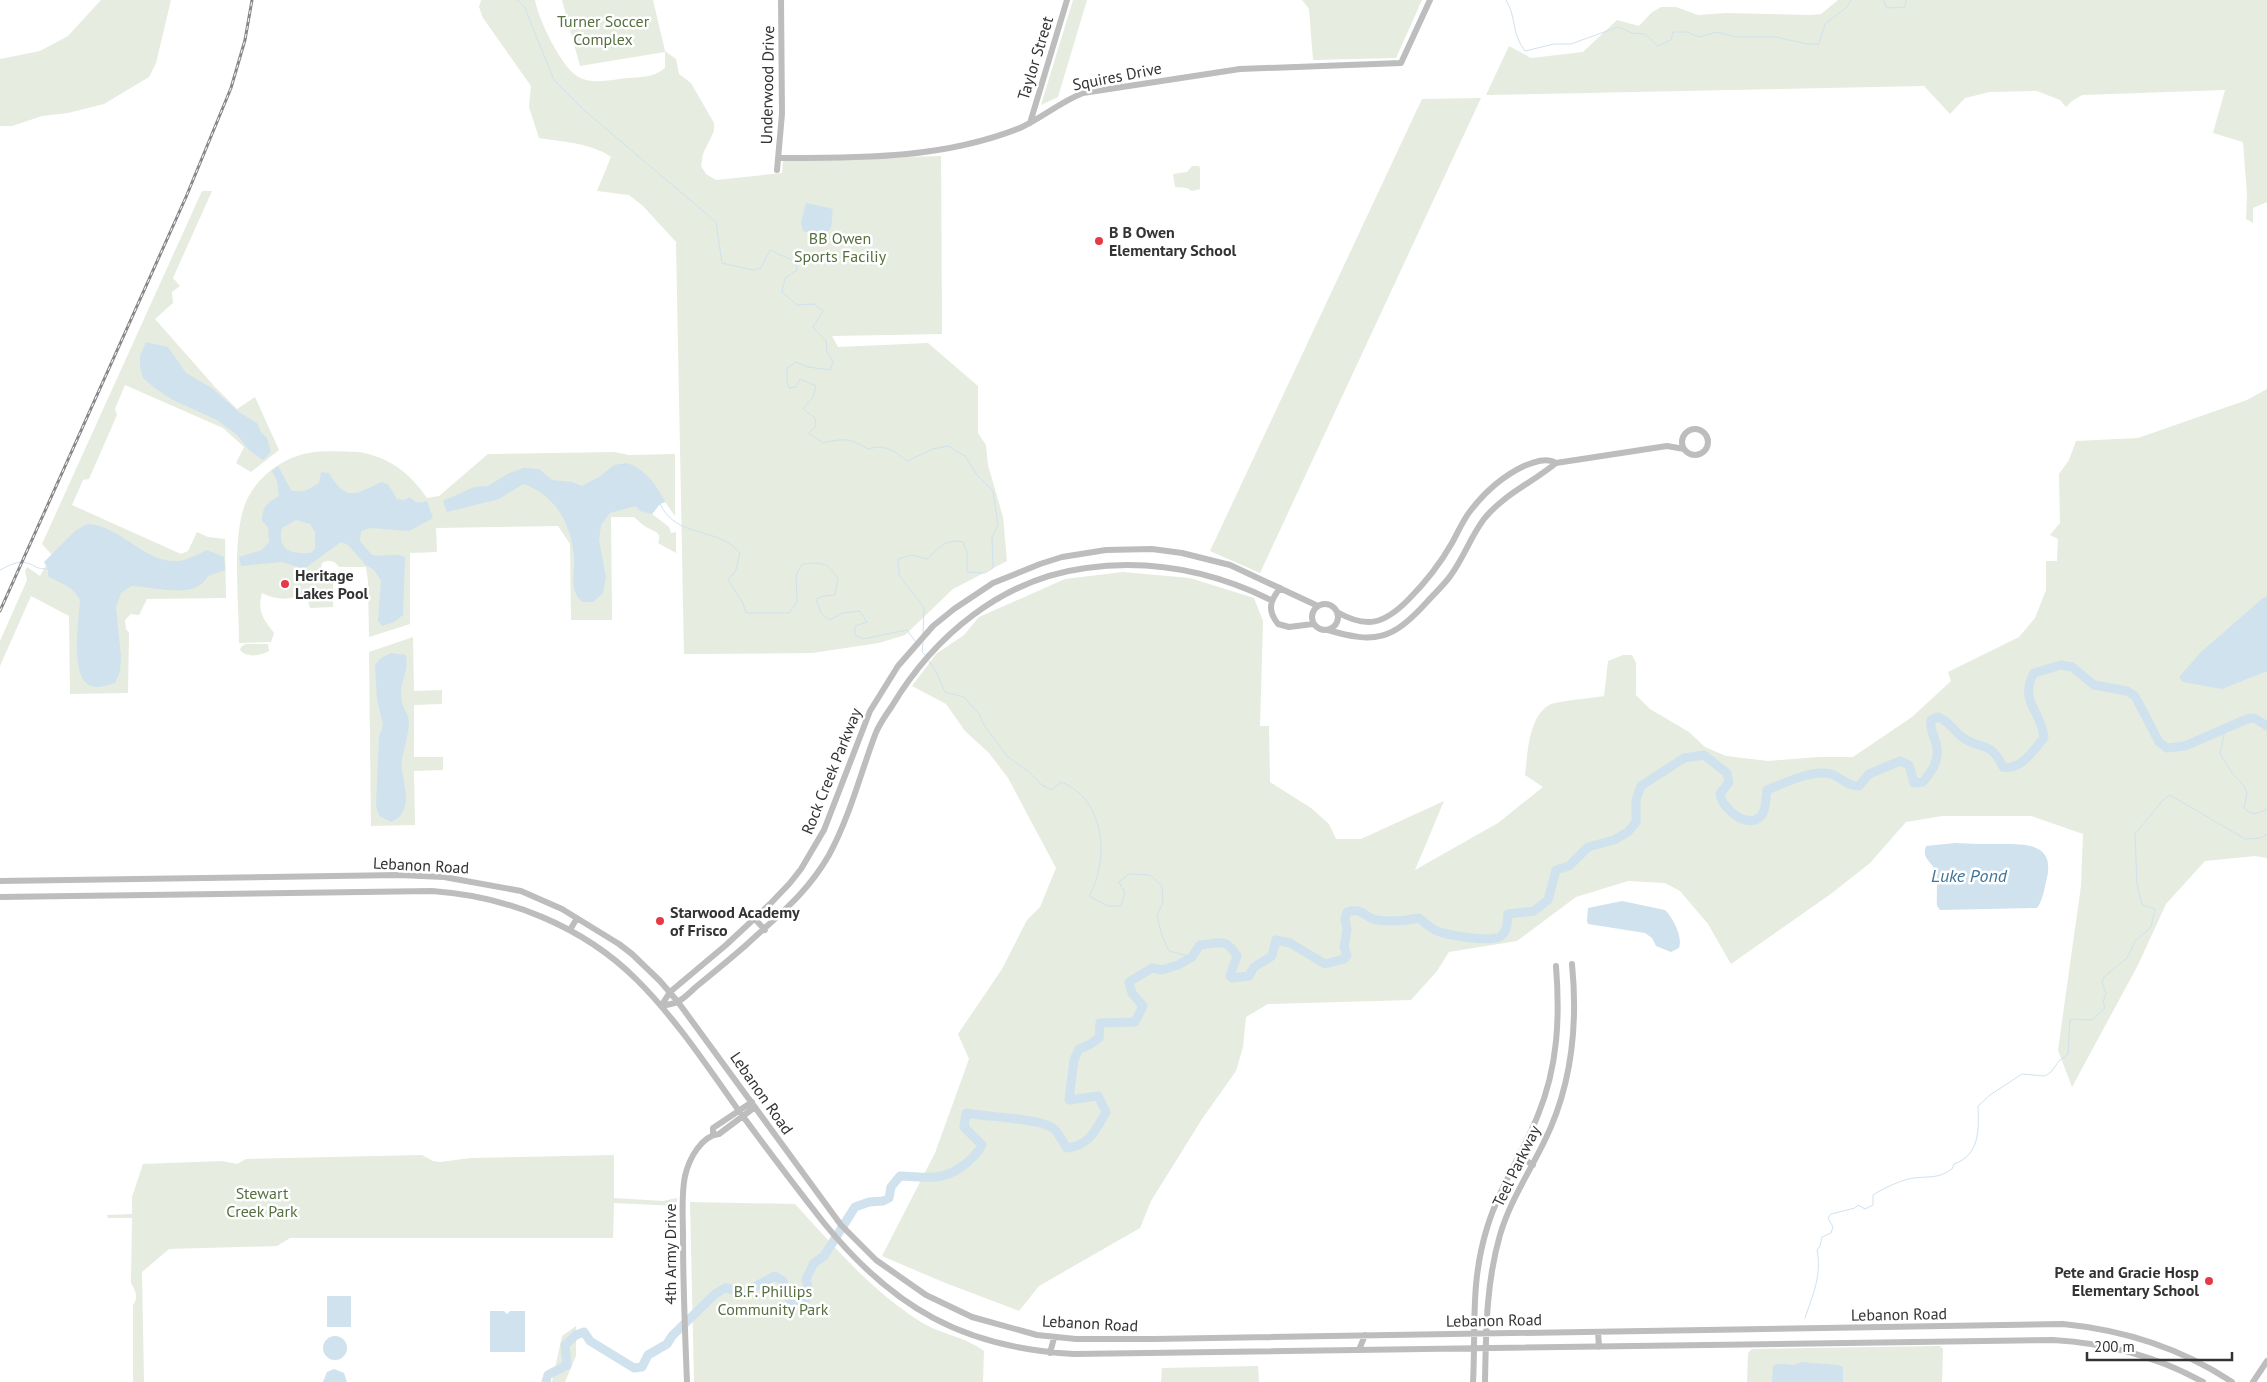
<svg xmlns="http://www.w3.org/2000/svg" width="2267" height="1382" viewBox="0 0 2267 1382" font-family="'PT Sans',sans-serif">
  <style>
    .green { fill: #e6ecdf }
    .water { fill: #cfe2ee; fill-rule: evenodd }
    .lines { fill: none; stroke-linecap: round; stroke-linejoin: round }
    .stream { stroke: #cfe2ee; stroke-width: 1 }
    .river { stroke: #cfe2ee; stroke-width: 9 }
    .secondary { stroke: #bdbdbd; stroke-width: 6 }
    .rail-casing { stroke: #888; stroke-width: 3 }
    .rail { stroke: #fff; stroke-width: 1; stroke-dasharray: 4; stroke-linecap: butt }
    .poi-dot { fill: #e63946; stroke: #fff; stroke-width: 2 }
    .labels { text-anchor: middle; stroke-width: 5; stroke-linejoin: round; paint-order: stroke }
    .park-label { font-size: 16px; fill: #56703f; stroke: #fff }
    .street-label { font-size: 16px; fill: #333; stroke: #fff }
    .poi-label { font-size: 16px; font-weight: bold; fill: #333; stroke: #fff; text-anchor: start }
    .water-label { font-size: 18px; font-style: italic; fill: #3f7597; stroke: #fff }
  </style>
  <rect width="100%" height="100%" fill="#fff"/>
  <path class="green" d="M 101,0 L 171,0 L 156,63 L 149,77 L 104,104 L 68,113 L 42,116 L 12,126 L 0,126 L 0,59 L 40,51 L 68,36 Z
    M 481,0 L 535,0 C 538,19 561,66 577,76 C 589,85 612,80 626,78 C 641,77 653,78 665,68 L 665,52 L 580,66 L 562,0 L 653,0 L 665,51 L 676,59 L 679,74 L 691,83 L 714,123 L 714,131 L 703,154 L 701,166 L 706,174 L 716,180 L 782,173 L 783,161 L 941,156 L 942,334 L 832,336 L 838,347 L 928,343 L 978,386 L 978,433 L 986,445 L 988,465 L 1003,517 L 1007,561 L 953,589 L 905,635 L 879,643 L 812,653 L 684,654 L 676,242 L 643,206 L 629,195 L 597,191 L 611,157 C 592,143 563,142 539,138 L 529,107 L 531,86 L 483,18 L 479,7 Z
    M 1073,0 L 1087,0 L 1058,97 L 1041,105 Z
    M 1302,0 L 1422,0 L 1396,58 L 1313,60 L 1309,9 Z
    M 1838,0 L 2267,0 L 2267,202 L 2253,208 L 2253,223 L 2246,219 L 2247,195 L 2243,142 L 2213,133 L 2225,90 L 2082,95 L 2072,101 L 2066,107 L 2060,100 L 2037,91 L 1990,92 L 1965,98 L 1950,114 L 1924,86 L 1486,95 L 1509,46 L 1531,58 L 1583,52 L 1617,20 L 1639,26 L 1651,13 L 1661,7 L 1676,7 L 1698,15 L 1726,13 L 1811,15 L 1821,14 Z
    M 1481,98 L 1260,573 L 1210,551 L 1422,99 Z
    M 1192,166 L 1199,166 L 1200,168 L 1200,189 L 1192,191 L 1187,188 L 1175,187 L 1173,174 L 1187,172 Z
    M 202,191 L 212,191 L 173,278 L 180,286 L 172,292 L 173,303 L 155,319 L 215,387 L 237,409 L 255,397 L 279,450 L 251,472 L 236,463 L 244,447 L 223,428 L 125,385 L 115,409 L 117,415 L 89,479 L 83,480 L 72,505 L 181,554 L 188,551 L 197,532 L 208,537 L 225,539 L 226,598 L 147,599 L 139,615 L 131,614 L 125,620 L 126,629 L 129,633 L 128,693 L 70,694 L 69,616 L 31,596 L 0,666 L 0,641 L 27,580 L 25,571 L 27,567 L 40,576 L 52,555 L 42,544 Z
    M 2267,389 L 2267,858 L 2255,856 L 2205,861 L 2166,904 L 2138,965 L 2072,1087 L 2058,1050 L 2081,886 L 2083,834 L 2031,816 L 1942,816 L 1906,822 L 1870,863 L 1832,893 L 1731,964 L 1708,924 L 1680,891 L 1665,883 L 1628,881 L 1576,897 L 1517,941 L 1449,952 L 1437,971 L 1411,1000 L 1268,1004 L 1246,1017 L 1243,1047 L 1236,1071 L 1202,1119 L 1151,1201 L 1140,1228 L 1039,1286 L 1019,1311 L 943,1282 L 882,1256 L 935,1153 L 969,1059 L 958,1034 L 1002,969 L 1027,920 L 1040,907 L 1056,868 L 1008,778 L 989,753 L 965,731 L 946,704 L 912,686 L 936,654 L 964,635 L 979,617 L 1065,579 L 1123,572 L 1190,578 L 1254,598 L 1263,621 L 1260,726 L 1269,726 L 1270,782 L 1311,808 L 1329,824 L 1336,839 L 1361,839 L 1444,801 L 1415,870 L 1498,823 L 1543,787 L 1525,775 C 1528,753 1528,718 1549,705 C 1557,701 1593,698 1604,696 L 1608,661 L 1623,655 L 1632,655 L 1636,663 L 1636,695 L 1650,709 L 1689,732 L 1705,747 L 1726,756 L 1768,761 L 1818,757 L 1853,757 L 1912,717 L 1951,681 L 1948,672 L 2019,637 L 2035,618 L 2046,590 L 2046,561 L 2057,561 L 2058,539 L 2050,535 L 2060,523 L 2059,474 L 2069,460 L 2076,441 L 2138,438 L 2247,400 Z
    M 359,452 C 389,457 410,473 427,498 L 439,496 L 488,454 L 614,452 L 629,455 L 675,454 L 675,516 L 665,502 L 660,504 L 652,514 L 669,527 L 671,533 L 676,532 L 676,553 L 658,543 C 662,533 656,532 648,528 C 643,526 638,520 634,517 L 611,517 L 612,620 L 571,620 L 570,544 L 558,526 L 436,528 L 437,552 L 410,553 L 410,624 L 369,637 L 368,581 L 366,567 L 339,567 C 334,560 329,559 322,563 L 320,573 L 333,583 L 333,607 L 310,608 L 306,593 C 292,601 276,600 262,593 C 257,611 263,619 274,633 L 271,642 L 239,643 C 239,606 233,549 242,514 C 249,483 279,458 309,453 C 325,450 343,452 359,452 Z
    M 413,637 L 414,691 L 442,690 L 442,704 L 414,705 L 414,757 L 443,757 L 443,770 L 414,771 L 415,825 L 371,826 L 369,652 Z
    M 246,644 L 268,644 L 269,651 C 260,656 247,658 240,650 L 241,647 Z
    M 422,1155 L 433,1161 L 440,1162 L 471,1158 L 614,1155 L 614,1198 L 663,1201 L 677,1198 L 677,1206 L 614,1203 L 613,1238 L 290,1238 L 277,1246 L 169,1249 L 142,1272 L 144,1382 L 133,1382 L 133,1305 C 139,1297 135,1290 131,1283 L 132,1218 L 108,1218 L 107,1215 L 132,1214 L 132,1197 L 143,1164 L 222,1161 L 237,1164 L 246,1159 Z
    M 690,1202 L 795,1204 C 835,1247 870,1290 921,1322 C 940,1334 966,1337 984,1351 L 983,1382 L 694,1382 Z
    M 576,1326 L 576,1356 L 565,1382 L 552,1382 L 562,1336 Z
    M 1940,1346 L 1943,1349 L 1942,1382 L 1747,1382 L 1748,1353 L 1752,1349 Z
    M 1258,1366 L 1259,1382 L 1161,1382 L 1162,1368 Z"/>
  <path class="water" d="M 806,203 L 833,209 C 830,223 837,231 817,235 L 803,231 L 801,222 Z
    M 146,342 L 168,347 L 186,373 L 212,388 L 239,412 L 257,423 L 261,432 L 267,438 L 271,452 L 263,460 L 249,450 L 237,435 L 217,420 L 173,400 L 156,389 L 143,378 L 140,366 L 140,356 Z
    M 627,463 C 645,469 657,485 665,502 L 660,504 L 652,514 L 640,511 L 636,506 L 610,513 L 601,525 L 599,540 L 606,577 L 603,593 L 593,602 L 582,602 C 569,590 575,575 574,559 C 572,525 556,495 523,484 L 499,499 L 447,512 L 443,501 L 474,487 L 488,486 L 509,473 L 524,468 L 539,469 L 552,480 L 572,482 L 582,486 L 599,477 L 614,465 Z
    M 278,466 L 291,490 C 304,494 308,489 319,483 L 321,472 L 329,473 C 346,502 355,495 381,482 L 388,484 L 397,499 L 404,500 L 410,497 C 416,504 419,503 427,501 L 433,518 L 409,531 L 370,528 L 361,531 L 360,541 L 372,555 C 383,557 396,552 405,557 L 403,615 L 394,622 L 382,626 L 378,621 L 381,581 L 374,570 L 366,565 L 348,545 L 341,542 L 304,569 L 282,562 L 241,566 L 239,557 L 262,550 L 269,542 L 268,527 L 262,521 C 262,507 267,503 279,496 L 277,481 L 272,471 ZM 296,520 L 310,524 L 315,532 L 315,549 L 310,553 C 291,554 277,550 282,528 Z
    M 87,524 C 118,525 141,558 170,561 C 183,563 196,555 207,550 L 224,557 L 225,570 L 208,576 C 195,601 154,586 131,586 L 121,593 L 116,607 L 121,657 L 120,672 L 115,683 C 108,685 98,689 91,686 C 69,677 79,620 80,600 C 72,585 61,584 48,576 L 48,569 L 44,562 L 75,531 Z
    M 2267,596 L 2267,671 L 2222,689 L 2183,682 L 2179,677 L 2201,652 L 2263,598 Z
    M 391,653 L 406,655 C 409,674 400,680 401,696 C 401,705 406,710 408,717 C 411,727 404,749 402,759 C 400,776 410,793 404,809 C 401,817 397,819 391,822 L 379,816 L 376,806 L 379,737 L 383,725 L 377,699 L 375,665 L 381,658 Z
    M 1955,843 C 1970,844 1986,844 2002,844 C 2031,844 2056,845 2046,882 C 2044,890 2043,898 2039,905 L 2037,908 L 1940,910 L 1937,906 C 1936,895 1939,878 1934,868 C 1929,860 1922,857 1926,846 Z
    M 1622,901 L 1665,910 C 1673,918 1683,937 1679,948 L 1671,952 L 1656,946 L 1652,938 L 1645,933 L 1588,924 L 1587,921 L 1588,908 Z
    M 327,1296 L 351,1296 L 351,1327 L 327,1327 Z
    M 490,1311 L 504,1311 L 507,1314 L 510,1311 L 525,1311 L 525,1352 L 490,1352 Z
    M323 1348a12 12 0 1 1 24 0a12 12 0 1 1-24 0Z
    M 1801,1362 L 1838,1365 L 1843,1367 L 1843,1382 L 1772,1382 L 1773,1366 C 1783,1360 1789,1369 1801,1362 Z
    M 334,1369 L 344,1373 L 347,1382 L 323,1382 L 327,1372 Z"/>
  <g class="lines">
    <path class="stream" d="M 517,0 L 524,6 L 554,80 L 585,111 L 716,222 L 722,263 L 753,270 L 761,268 L 770,250 L 796,262 L 797,270 L 785,278 L 782,292 L 797,305 L 814,304 L 823,311 L 813,327 L 826,341 L 827,352 L 833,362 L 830,370 L 808,367 L 796,362 L 787,368 L 787,381 L 789,388 L 796,387 L 800,379 L 816,386 L 813,397 L 803,409 L 815,418 L 816,426 L 809,433 L 823,443 C 844,438 850,438 868,449 C 886,444 893,450 907,461 L 933,449 L 948,446 L 965,456 L 977,475 L 993,491 L 998,525 L 992,537 L 993,568 L 985,573 L 967,572 L 967,552 L 963,542 C 946,538 939,548 927,559 L 912,555 L 898,559 L 899,575 L 924,608 L 923,634
      M 1506,0 C 1517,18 1511,33 1525,51 L 1554,44 L 1571,44 L 1618,27 L 1632,33 L 1645,34 L 1658,46 L 1671,40 L 1673,32 L 1687,32 L 1699,37 L 1717,32 L 1736,37 L 1776,37 L 1807,44 L 1819,44 L 1825,24 L 1847,7 L 1851,0
      M 1883,0 L 1887,8 L 1905,7 L 1906,0
      M 660,504 C 674,533 703,529 727,542 C 732,545 736,549 740,553 L 736,570 L 728,580 L 743,603 L 746,613 L 789,613 L 797,602 L 796,575 L 802,564 L 816,563 L 827,565 L 838,578 L 835,595 L 824,596 L 816,599 L 821,613 L 830,620 L 842,613 L 860,611 L 867,622 L 855,626 L 855,635 L 863,639 L 907,630 L 915,641
      M 0,570 C 8,566 18,560 27,563 C 38,566 33,569 49,569
      M 923,643 L 922,652 L 925,655
      M 929,661 L 936,672 L 945,692 L 964,697 L 979,714 L 984,725 L 1008,757 L 1029,772 L 1042,785 L 1051,790 L 1061,782 C 1105,799 1110,859 1089,896 L 1108,906 L 1121,906 L 1125,893 L 1119,882 L 1129,874 L 1150,875 L 1162,886 L 1163,902 L 1157,916 L 1162,936 L 1169,951 L 1192,957
      M 2225,730 L 2220,754 L 2232,773 L 2244,786 L 2247,793 L 2244,808 C 2252,816 2258,814 2267,809
      M 1805,1318 C 1813,1294 1822,1275 1817,1250 L 1820,1246 L 1822,1237 L 1831,1233 L 1833,1227 L 1828,1218 L 1831,1214 L 1855,1208 L 1858,1205 L 1865,1209 L 1873,1205 L 1873,1195 C 1882,1189 1903,1179 1914,1178 C 1930,1176 1938,1179 1952,1169 L 1954,1164 C 1980,1155 1979,1129 1978,1106 L 1990,1095 L 2022,1074 L 2045,1076 L 2051,1072 L 2059,1061 L 2068,1054 L 2070,1019 L 2092,1020 L 2105,1008 L 2103,1002 L 2106,993 L 2102,982 L 2104,977 L 2127,958 L 2135,941 L 2151,927 L 2155,909 L 2142,905 L 2137,884 L 2135,834 L 2163,800 L 2170,795 L 2245,839 L 2261,838 L 2267,834"/>
    <path class="river" d="M 546,1382 L 548,1375 L 567,1365 L 565,1345 L 576,1335 L 584,1332 L 590,1341 L 634,1368 L 642,1367 L 648,1355 L 667,1344 L 672,1336 L 715,1294 L 725,1288 L 745,1292 L 775,1276 L 783,1281 L 784,1292 L 790,1300 L 798,1302 L 806,1300 L 809,1291 L 806,1279 L 814,1263 L 824,1256 L 855,1207 L 869,1202 L 883,1201 L 889,1198 L 891,1187 L 900,1176 C 912,1176 924,1178 935,1177 C 953,1176 974,1160 982,1145 L 964,1127 L 966,1113 C 984,1117 1042,1118 1054,1129 C 1059,1134 1063,1142 1067,1148 C 1090,1145 1095,1131 1106,1112 L 1098,1096 L 1069,1100 L 1074,1060 L 1079,1049 L 1089,1045 L 1099,1038 L 1100,1023 L 1135,1022 L 1143,1006 L 1132,993 L 1129,982 L 1152,968 L 1162,970 L 1178,965 L 1192,957 L 1200,945 C 1220,943 1225,937 1237,956 L 1230,976 L 1232,978 L 1249,976 L 1254,967 L 1272,956 L 1276,940 L 1290,943 L 1325,964 L 1344,959 L 1347,955 L 1344,947 L 1347,930 L 1345,919 L 1347,912 C 1363,907 1365,918 1377,920 C 1391,922 1405,921 1419,918 C 1424,922 1429,927 1435,930 C 1445,935 1491,943 1501,936 C 1508,930 1507,923 1508,914 L 1534,911 L 1548,900 L 1556,870 L 1569,866 L 1588,847 L 1614,840 L 1628,832 L 1636,822 L 1636,800 L 1641,786 L 1684,758 L 1704,755 L 1727,773 L 1729,782 L 1720,794 C 1722,810 1752,833 1763,813 C 1766,807 1766,796 1767,790 C 1785,783 1812,769 1831,774 C 1842,778 1847,786 1859,786 L 1869,774 L 1900,761 L 1909,765 L 1914,783 L 1923,782 C 1931,772 1939,762 1937,748 C 1936,738 1929,731 1931,720 L 1938,717 C 1949,721 1953,730 1962,737 C 1980,751 1990,739 2003,767 C 2021,771 2034,749 2044,738 C 2042,711 2018,701 2034,673 L 2061,665 L 2072,667 L 2094,685 L 2127,691 L 2135,696 L 2159,742 L 2167,748 L 2185,746 L 2247,719 L 2254,718 L 2267,726"/>
    <path class="secondary" d="M 1030,123 L 1067,0
      M 779,158 C 861,158 942,159 1020,128 C 1042,118 1060,102 1083,93 L 1240,69 L 1401,63 L 1430,0
      M 777,170 L 782,114 L 781,0
      M1682 442a13 13 0 1 1 26 0a13 13 0 1 1-26 0Z
      M 1280,588 C 1270,601 1267,610 1278,624 L 1289,627 L 1313,624
      M1312 617a13 13 0 1 1 26 0a13 13 0 1 1-26 0Z
      M 1337,612 C 1367,629 1384,624 1408,600 C 1425,583 1440,564 1452,543 C 1458,532 1463,520 1471,510 C 1485,492 1503,476 1524,466 C 1534,462 1546,457 1556,463 L 1667,446 L 1684,449
      M 1328,630 C 1375,644 1392,640 1426,603 C 1434,594 1444,585 1451,575 C 1464,557 1471,536 1484,519 C 1504,494 1532,483 1556,463
      M 0,881 L 399,875 L 444,877 L 521,891 L 562,909 L 619,944 L 632,954 L 660,981 L 678,1002 L 841,1225 L 876,1260 L 926,1295 L 972,1317 L 1037,1335 L 1076,1339 L 1154,1339 L 2063,1324 C 2124,1330 2181,1348 2232,1382
      M 0,897 L 432,891 C 507,896 583,926 637,980 C 676,1019 707,1066 739,1111 C 767,1149 795,1186 824,1223 C 893,1308 964,1348 1074,1354 L 2053,1340 C 2106,1343 2156,1356 2203,1382
      M 754,918 L 765,930
      M 570,930 L 577,918
      M 661,1006 L 670,992 L 726,945 L 770,904 L 790,883 L 801,869 L 824,830 L 870,711 L 898,666 L 933,626 L 954,609 L 993,583 L 1040,564 L 1062,557 L 1106,550 L 1152,549 L 1182,553 L 1230,565 L 1318,606
      M 661,1006 C 666,1005 673,1004 677,1002 C 684,999 691,991 697,986 C 713,973 729,960 745,946 C 777,916 806,895 829,855 C 850,816 860,775 875,735 C 879,724 886,715 892,706 C 934,636 1002,579 1086,568 C 1151,559 1212,571 1271,600
      M 713,1135 L 713,1128 L 752,1102
      M 1519,1156 L 1533,1165
      M 1598,1332 L 1599,1347
      M 1359,1350 L 1365,1335
      M 1050,1353 L 1054,1338
      M 687,1382 C 685,1334 683,1285 683,1237 C 683,1217 681,1195 685,1176 C 689,1159 701,1136 719,1134 L 755,1107
      M 1473,1382 C 1476,1327 1470,1283 1487,1228 C 1499,1188 1523,1153 1538,1115 C 1558,1066 1560,1017 1556,966
      M 1485,1382 C 1486,1332 1486,1283 1500,1235 C 1510,1201 1529,1173 1544,1142 C 1572,1086 1578,1025 1572,964
      M 2253,1382 L 2267,1361"/>
    <defs>
      <path id="rail" d="M 0,611 L 186,197 L 231,88 L 245,40 L 252,0"/>
    </defs>
    <use href="#rail" class="rail-casing"/>
    <use href="#rail" class="rail"/>
  </g>
  <g class="poi-dot">
    <circle cx="1099" cy="241" r="5"/>
    <circle cx="285" cy="584" r="5"/>
    <circle cx="660" cy="921" r="5"/>
    <circle cx="2209" cy="1281" r="5"/>
  </g>
  <g class="labels">
    <g class="park-label">
      <text x="603" y="27">Turner Soccer<tspan x="603" dy="18">Complex</tspan></text>
      <text x="840" y="244">BB Owen<tspan x="840" dy="18">Sports Faciliy</tspan></text>
      <text x="262" y="1199">Stewart<tspan x="262" dy="18">Creek Park</tspan></text>
      <text x="773" y="1297">B.F. Phillips<tspan x="773" dy="18">Community Park</tspan></text>
    </g>
    <g class="street-label">
      <text transform="translate(1035 58) rotate(-73)" y="6">Taylor Street</text>
      <text transform="translate(1117 76) rotate(-11)" y="6">Squires Drive</text>
      <text transform="translate(767 85) rotate(-89)" y="6">Underwood Drive</text>
      <text transform="translate(831 771) rotate(-68)" y="6">Rock Creek Parkway</text>
      <text transform="translate(421 865) rotate(3)" y="6">Lebanon Road</text>
      <text transform="translate(762 1093) rotate(55)" y="6">Lebanon Road</text>
      <text transform="translate(1516 1166) rotate(-64)" y="6">Teel Parkway</text>
      <text transform="translate(670 1254) rotate(-90)" y="6">4th Army Drive</text>
      <text transform="translate(1899 1314) rotate(-1)" y="6">Lebanon Road</text>
      <text transform="translate(1494 1320) rotate(-1)" y="6">Lebanon Road</text>
      <text transform="translate(1090 1323) rotate(3)" y="6">Lebanon Road</text>
    </g>
    <g class="poi-label">
      <text x="1109" y="238">B B Owen<tspan x="1109" dy="18">Elementary School</tspan></text>
      <text x="295" y="581">Heritage<tspan x="295" dy="18">Lakes Pool</tspan></text>
      <text x="670" y="918">Starwood Academy<tspan x="670" dy="18">of Frisco</tspan></text>
      <text x="2199" y="1278" text-anchor="end">Pete and Gracie Hosp<tspan x="2199" dy="18">Elementary School</tspan></text>
    </g>
    <g class="water-label">
      <text x="1969" y="882">Luke Pond</text>
    </g>
  </g>
  <path d="M2087 1352v8h145v-8" fill="none" stroke="#333333" stroke-width="2.5"/>
  <text x="2094" y="1352" font-size="15" fill="#333333" stroke="#ffffff" stroke-width="4" paint-order="stroke">200 m</text>
</svg>
